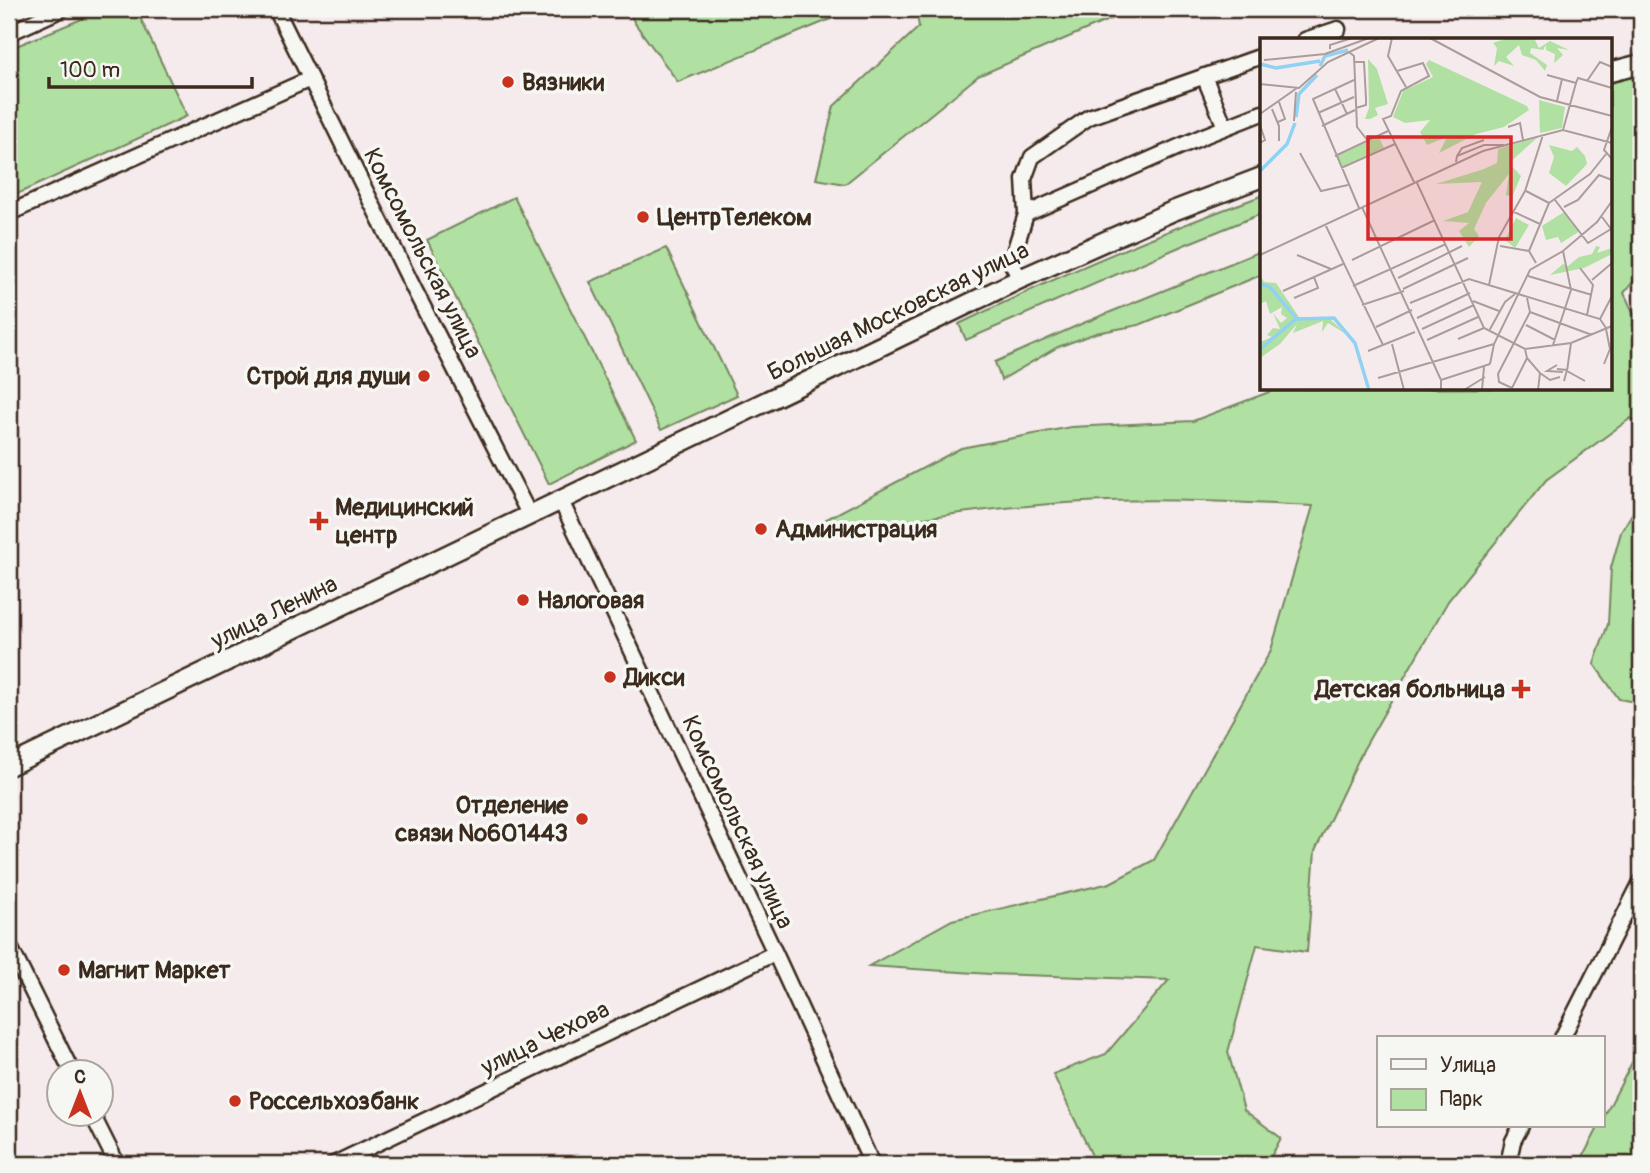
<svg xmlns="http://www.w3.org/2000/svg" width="1650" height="1173" viewBox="0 0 1650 1173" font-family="Pangolin,sans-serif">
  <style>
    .green { fill: #b0e1a2; stroke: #768660; stroke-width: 2 }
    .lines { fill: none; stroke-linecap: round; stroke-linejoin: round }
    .minor-casing { stroke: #3b2a1e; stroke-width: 19 }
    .major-casing { stroke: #3b2a1e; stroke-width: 23 }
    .minor { stroke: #f6f6f2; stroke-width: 14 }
    .major { stroke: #f6f6f2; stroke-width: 18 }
    .poi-dot { fill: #c8321e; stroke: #f6f6f2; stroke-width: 2.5 }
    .labels { text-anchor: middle; stroke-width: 7; stroke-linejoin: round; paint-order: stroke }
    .poi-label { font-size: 24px; font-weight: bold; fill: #3b2a1e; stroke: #f6f6f2; text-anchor: start }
    .street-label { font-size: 24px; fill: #3b2a1e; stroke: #f6f6f2 }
    .inset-river { fill: none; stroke: #91d1f2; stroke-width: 3.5 }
    .inset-road { fill: none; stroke: #ab9d9a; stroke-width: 2 }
    .view { fill: #d62828; fill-opacity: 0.15; stroke: #d62828; stroke-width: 3.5 }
    .inset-edge { fill: none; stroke: #3b2a1e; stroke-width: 3.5 }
  </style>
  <rect width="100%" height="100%" fill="#f5eaec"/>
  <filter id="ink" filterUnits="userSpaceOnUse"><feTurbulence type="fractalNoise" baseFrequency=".0143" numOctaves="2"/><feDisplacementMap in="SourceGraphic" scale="14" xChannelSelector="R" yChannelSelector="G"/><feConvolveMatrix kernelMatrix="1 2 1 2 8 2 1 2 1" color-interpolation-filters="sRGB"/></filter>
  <g filter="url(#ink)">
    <path class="green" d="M 106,9 L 136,9 L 187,116 L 15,195 L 9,182 L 9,49 Z
      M 629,9 L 855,9 L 678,82 L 634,22 Z
      M 916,9 L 1134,9 L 978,76 L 845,184 L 816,179 L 834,106 L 919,27 Z
      M 1641,73 L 1641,272 L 1624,293 L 1641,329 L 1641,426 L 1631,418 L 1546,480 L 1448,601 L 1363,750 L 1315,851 L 1307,952 L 1257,945 L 1228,1052 L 1244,1110 L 1281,1138 L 1267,1164 L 1096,1164 L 1053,1074 L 1106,1054 L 1169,980 L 990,974 L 869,966 L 952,920 L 1110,883 L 1154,860 L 1271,650 L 1313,506 C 1237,502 1160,498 1084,502 C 984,507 886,523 787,540 L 961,448 L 1071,427 L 1193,421 L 1277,389 L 1610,388 L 1610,81 Z
      M 1261,196 L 1261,214 L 1184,245 L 966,340 L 959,324 C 1058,276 1158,233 1261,196 Z
      M 514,197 L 636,440 L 549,484 L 427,240 Z
      M 666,248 L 737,395 L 661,430 L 590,282 Z
      M 1261,251 L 1261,275 L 1139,325 L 1096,333 L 1058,347 L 1001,380 L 995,362 L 1081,324 Z
      M 1641,499 L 1641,703 L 1619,699 L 1594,664 L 1608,624 L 1611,568 L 1621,532 Z
      M 1641,1045 L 1641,1164 L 1579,1164 L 1599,1126 L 1603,1126 L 1603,1119 Z"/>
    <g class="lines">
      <defs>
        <path id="minor" d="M 276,9 L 414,289 L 530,516
          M 9,33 L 62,9
          M 1305,40 L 1338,29
          M 1204,76 L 1225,127
          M 9,213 L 310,79
          M 1026,214 L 1024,179 L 1032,157 L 1089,117 L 1262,56
          M 1020,279 L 1011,262 L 1026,214 L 1206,135 L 1262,113
          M 561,501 L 775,953 L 872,1164
          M 9,945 L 72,1072
          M 1562,1038 L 1641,882
          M 92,1114 L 117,1164
          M 334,1164 L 775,953
          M 1508,1164 L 1513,1141 L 1521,1126"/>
        <path id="major" d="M 1610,72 L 1641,64
          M 9,766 L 1020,279 L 1173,211 L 1262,177"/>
      </defs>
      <use href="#minor" class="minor-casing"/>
      <use href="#major" class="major-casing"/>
      <use href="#minor" class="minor"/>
      <use href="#major" class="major"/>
    </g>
  </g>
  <g class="poi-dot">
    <circle cx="508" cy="82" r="7"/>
    <circle cx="643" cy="217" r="7"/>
    <circle cx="424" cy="376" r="7"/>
    <path d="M315.5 510.5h7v7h7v7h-7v7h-7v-7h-7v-7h7z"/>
    <circle cx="761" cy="529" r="7"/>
    <circle cx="523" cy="600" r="7"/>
    <circle cx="610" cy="677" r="7"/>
    <path d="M1517.5 678.5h7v7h7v7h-7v7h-7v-7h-7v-7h7z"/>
    <circle cx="582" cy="819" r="7"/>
    <circle cx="64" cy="970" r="7"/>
    <circle cx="235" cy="1101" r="7"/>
  </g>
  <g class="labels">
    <g class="poi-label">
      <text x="522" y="90">Вязники</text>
      <text x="657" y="225">ЦентрТелеком</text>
      <text x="410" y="384" text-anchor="end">Строй для души</text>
      <text x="335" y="515">Медицинский<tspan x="335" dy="28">центр</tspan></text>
      <text x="775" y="537">Администрация</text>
      <text x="537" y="608">Налоговая</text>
      <text x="624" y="685">Дикси</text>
      <text x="1505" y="697" text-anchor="end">Детская больница</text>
      <text x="568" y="813" text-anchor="end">Отделение<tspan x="568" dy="28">связи №601443</tspan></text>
      <text x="78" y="978">Магнит Маркет</text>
      <text x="249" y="1109">Россельхозбанк</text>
    </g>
    <g class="street-label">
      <text transform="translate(423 253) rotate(63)" y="8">Комсомольская улица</text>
      <text transform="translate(898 311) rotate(-26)" y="8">Большая Московская улица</text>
      <text transform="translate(274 612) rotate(-26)" y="8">улица Ленина</text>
      <text transform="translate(738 822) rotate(65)" y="8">Комсомольская улица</text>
      <text transform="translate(545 1038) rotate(-26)" y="8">улица Чехова</text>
    </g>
  </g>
  <g transform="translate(1260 38)">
    <rect width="352" height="352" fill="#f5eaec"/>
    <path d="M 248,0 L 274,0 L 279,10 L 290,3 L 309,12 L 297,10 L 303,17 L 294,25 L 295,16 L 286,12 L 286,7 L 283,12 L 271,10 L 270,15 L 287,27 L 285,33 L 276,22 L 262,17 L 259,7 L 246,19 L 254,28 L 239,23 L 234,28 L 237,10 L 233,5 ZM 108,21 L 117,31 L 128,66 L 115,70 L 118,77 L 110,81 L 105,81 L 109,70 ZM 169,22 L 267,68 L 269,72 L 244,89 L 216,96 L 179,115 L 187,99 L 167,107 L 160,94 L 170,82 L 145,85 L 133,79 L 143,53 L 173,39 L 166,26 ZM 279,62 L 305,69 L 302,90 L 280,95 ZM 119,99 L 124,110 L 81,129 L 76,118 ZM 278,99 L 249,125 L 261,138 L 252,159 L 246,157 L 249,136 L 226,165 L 214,191 L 219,198 L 209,209 L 199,193 L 209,185 L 183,183 L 208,174 L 222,144 L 176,146 L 224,131 L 237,125 L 238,111 ZM 289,107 L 312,113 L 317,109 L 325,118 L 327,126 L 306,148 L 289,135 L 294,119 ZM 304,174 L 320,193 L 301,205 L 298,199 L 286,202 L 282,188 ZM 256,180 L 269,187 L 255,210 L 245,202 ZM 336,208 L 340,209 L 337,215 L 352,210 L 352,216 L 324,230 L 290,237 L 303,226 L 308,228 L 319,219 L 332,216 ZM 0,237 L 4,244 L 16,245 L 39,279 L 68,279 L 86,296 L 68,285 L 62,294 L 63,283 L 33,295 L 37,286 L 20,306 L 0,320 L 0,304 L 12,299 L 7,297 L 13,290 L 20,291 L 13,275 L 21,285 L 27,280 L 21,276 L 22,269 L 10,276 L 6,263 L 0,266 Z" fill="#b0e1a2"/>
    <path class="inset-river" d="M 0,26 L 16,30 L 60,23M 60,28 L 65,18 L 88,12M 36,79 L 39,56 L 57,37M 0,133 L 27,106 L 35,85M 0,246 L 10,249 L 36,280M 0,311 L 36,281 L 74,280 L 95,305 L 109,352"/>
    <path class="inset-road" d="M 132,0 L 128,18 L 146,49M 170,0 L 280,59 L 352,78M 70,11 L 70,7 L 92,0M 89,14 L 94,18 L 97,89 L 108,103M 4,22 L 65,16 L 109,0M 94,24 L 104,24 L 106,61 L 106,67 L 96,70M 137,33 L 163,25 L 169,38 L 141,53 L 131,78 L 123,81 L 154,144M 287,37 L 316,45M 94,42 L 53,61 L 99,170M 327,43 L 340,24 L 352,29M 316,45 L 318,40 L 352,50M 0,46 L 39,50 L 68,24 L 119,0M 75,51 L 87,76M 297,63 L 302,41M 12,71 L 19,88 L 19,103M 58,75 L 94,59M 0,76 L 37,50M 34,83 L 36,54M 18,84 L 25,81 L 19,64M 0,87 L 5,102 L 0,105M 62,88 L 95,72M 248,89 L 260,85 L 263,102M 352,89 L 344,112 L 352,121M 303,92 L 316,45M 40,115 L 61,153 L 88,147M 75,118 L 128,93M 197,118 L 202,110 L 224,102M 196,124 L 197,118 L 224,107 L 244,107M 81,130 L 135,106M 157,145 L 224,290 L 265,311 L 311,305 L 352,288M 266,153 L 289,165M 295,162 L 328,205 L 351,191 L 342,179M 289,165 L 330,136 L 346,116M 102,169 L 181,342M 304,169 L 318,162 L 339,137 L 352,142M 252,173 L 280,186M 65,186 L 123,307M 240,208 L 269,213 L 276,225M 269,213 L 289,165M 0,217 L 223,113 L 303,92 L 352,105M 37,217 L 71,231M 92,222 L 175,182M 320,230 L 333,247 L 327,277M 268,238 L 332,257M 138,240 L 202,208M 332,242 L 352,225M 229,247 L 239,199 L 265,153 L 283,97M 93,248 L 186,206M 143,251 L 208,220M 23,253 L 83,226M 34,260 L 58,250 L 54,239M 213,263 L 239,273M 150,265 L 209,241 L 340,281 L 346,290M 102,267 L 144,253M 270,274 L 332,297M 157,280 L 210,255M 340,281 L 352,258M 266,287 L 295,302M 116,289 L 152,272M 162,291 L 214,267M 229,293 L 245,264 L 255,256M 198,301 L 224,290M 167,302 L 218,279M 311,305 L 307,333 L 325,343M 132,306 L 144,352M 293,307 L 311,252 L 303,213M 108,313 L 155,294M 267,320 L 280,335 L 278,352M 230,326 L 234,306 L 270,232 L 303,213 L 337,184 L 352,163M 344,326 L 350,311 L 346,291M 297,327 L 287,333 L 303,334M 297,331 L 307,332 L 304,343M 280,335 L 290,342 L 300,339M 118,340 L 234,306M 252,350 L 239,344 L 238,336 L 270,274 L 267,260M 252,350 L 267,320 L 265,311M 181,352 L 181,342 L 230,326M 204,352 L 225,339M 222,352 L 224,329"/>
    <path class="view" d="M 108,99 L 251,99 L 251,201 L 108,201 Z"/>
    <rect width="352" height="352" class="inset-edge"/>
  </g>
  <rect width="1650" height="1173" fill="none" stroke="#f6f6f2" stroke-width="35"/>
  <rect x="18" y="18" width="1615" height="1138" fill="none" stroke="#3b2a1e" stroke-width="2.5" filter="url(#ink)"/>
  <rect x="1377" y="1036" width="228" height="91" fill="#f6f6f2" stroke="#aba49d" stroke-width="2"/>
  <rect x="1391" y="1059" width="35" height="10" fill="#f6f6f2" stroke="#aba49d" stroke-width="2"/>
  <text x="1440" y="1072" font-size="21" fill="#3b2a1e">Улица</text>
  <rect x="1391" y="1089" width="35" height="21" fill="#b0e1a2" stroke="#aba49d" stroke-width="2"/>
  <text x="1440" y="1106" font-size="21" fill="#3b2a1e">Парк</text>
  <g transform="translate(80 1093)"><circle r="33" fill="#f6f6f2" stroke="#aba49d" stroke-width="2"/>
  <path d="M0-5L12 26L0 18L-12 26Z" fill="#c8321e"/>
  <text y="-10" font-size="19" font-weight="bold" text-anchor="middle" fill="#3b2a1e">С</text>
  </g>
  <path d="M49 77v10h203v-10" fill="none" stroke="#3b2a1e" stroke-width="3.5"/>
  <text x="60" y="77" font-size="21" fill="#3b2a1e" stroke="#f6f6f2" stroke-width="5" paint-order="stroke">100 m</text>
</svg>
